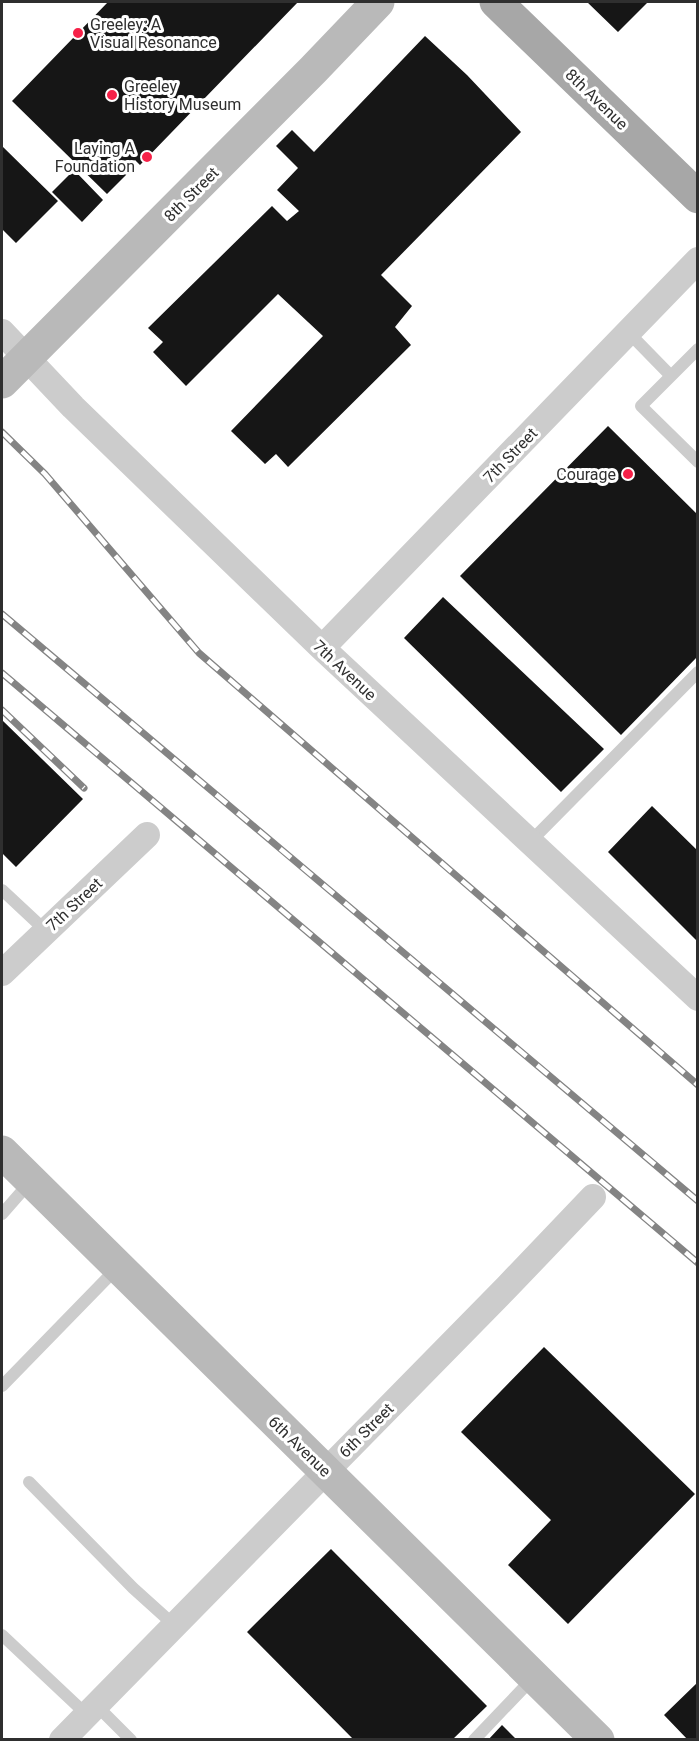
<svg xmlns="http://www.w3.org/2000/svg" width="699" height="1741" viewBox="0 0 699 1741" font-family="Roboto,sans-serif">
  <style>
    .building { fill: #161616 }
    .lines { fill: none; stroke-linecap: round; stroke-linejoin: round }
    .lane { stroke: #ccc; stroke-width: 12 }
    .street { stroke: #ccc; stroke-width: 26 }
    .secondary { stroke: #b9b9b9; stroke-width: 33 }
    .primary { stroke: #a7a7a7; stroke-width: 33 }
    .rail-casing { stroke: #848484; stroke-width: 7 }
    .rail { stroke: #fff; stroke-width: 4.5; stroke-dasharray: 14; stroke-linecap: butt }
    .poi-dot { fill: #f62148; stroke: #fff; stroke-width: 2 }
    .labels { text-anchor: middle; stroke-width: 6; stroke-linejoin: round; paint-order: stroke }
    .poi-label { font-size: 16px; fill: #2f2f2f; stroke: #fff; text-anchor: start }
    .street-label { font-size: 16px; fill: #2f2f2f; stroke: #fff }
  </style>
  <rect width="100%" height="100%" fill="#fff"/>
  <path class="building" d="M 108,2 L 298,2 L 140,165 L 135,160 L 129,166 L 132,169 L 107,194 L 12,101 Z
    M 587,2 L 648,2 L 618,32 Z
    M 425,36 L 467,75 L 521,132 L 381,275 L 412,306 L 395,327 L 411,345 L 288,467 L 276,454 L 265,464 L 231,431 L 323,336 L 278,294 L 186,386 L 153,352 L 163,342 L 148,328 L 272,206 L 287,221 L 299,211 L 277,190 L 298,168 L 276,146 L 292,130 L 314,152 Z
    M 2,146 L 58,201 L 16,243 L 2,229 Z
    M 74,170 L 103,200 L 82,222 L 52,192 Z
    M 608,426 L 698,515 L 698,656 L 621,735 L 460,576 Z
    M 443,597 L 604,749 L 561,792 L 404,638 Z
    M 2,720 L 83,799 L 16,867 L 2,853 Z
    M 652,806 L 698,851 L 698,942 L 608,852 Z
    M 544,1347 L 695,1494 L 568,1624 L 508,1565 L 551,1520 L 461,1432 Z
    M 331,1549 L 487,1706 L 452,1740 L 354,1740 L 247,1632 Z
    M 698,1682 L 698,1740 L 688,1740 L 664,1715 Z
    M 502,1725 L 517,1740 L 488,1740 Z"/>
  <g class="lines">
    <path class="lane" d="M 629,333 L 671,376
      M 698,349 L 641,406 L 698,462
      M 530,842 L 698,672
      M 2,890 L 46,931
      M 2,1214 L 30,1182
      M 2,1386 L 117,1268
      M 29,1482 L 133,1588 L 174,1625
      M 2,1635 L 86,1714
      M 96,1705 L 131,1740
      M 474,1740 L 533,1678"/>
    <path class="street" d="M 2,332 L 73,407 L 322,648 L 698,998
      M 322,648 L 698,260
      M 2,973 L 147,835
      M 62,1740 L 507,1287 L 593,1197"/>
    <path class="secondary" d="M 2,382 L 313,70 L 378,2
      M 2,1152 L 598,1740"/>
    <path class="primary" d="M 496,2 L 698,197"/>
    <defs>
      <path id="rail" d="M 2,432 L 45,474 L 199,653 L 698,1085
        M 2,614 L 698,1201
        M 2,673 L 698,1263
        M 2,710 L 84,788"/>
    </defs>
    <use href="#rail" class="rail-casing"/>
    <use href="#rail" class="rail"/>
  </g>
  <g class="poi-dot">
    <circle cx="78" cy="33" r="6"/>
    <circle cx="112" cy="95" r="6"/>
    <circle cx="147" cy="157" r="6"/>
    <circle cx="628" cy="474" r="6"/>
  </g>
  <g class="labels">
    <g class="poi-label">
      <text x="90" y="30">Greeley: A<tspan x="90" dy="18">Visual Resonance</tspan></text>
      <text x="124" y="92">Greeley<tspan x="124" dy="18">History Museum</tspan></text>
      <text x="135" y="154" text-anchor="end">Laying A<tspan x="135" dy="18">Foundation</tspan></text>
      <text x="616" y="480" text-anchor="end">Courage</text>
    </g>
    <g class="street-label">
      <text transform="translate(597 99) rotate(44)" y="6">8th Avenue</text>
      <text transform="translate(191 194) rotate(-45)" y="6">8th Street</text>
      <text transform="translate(510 455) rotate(-46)" y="6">7th Street</text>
      <text transform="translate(345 670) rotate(43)" y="6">7th Avenue</text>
      <text transform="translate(74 904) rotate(-43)" y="6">7th Street</text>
      <text transform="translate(366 1430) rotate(-45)" y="6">6th Street</text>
      <text transform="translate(300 1446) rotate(44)" y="6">6th Avenue</text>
    </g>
  </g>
  <rect width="699" height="1741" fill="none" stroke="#2f2f2f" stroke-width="6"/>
</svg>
